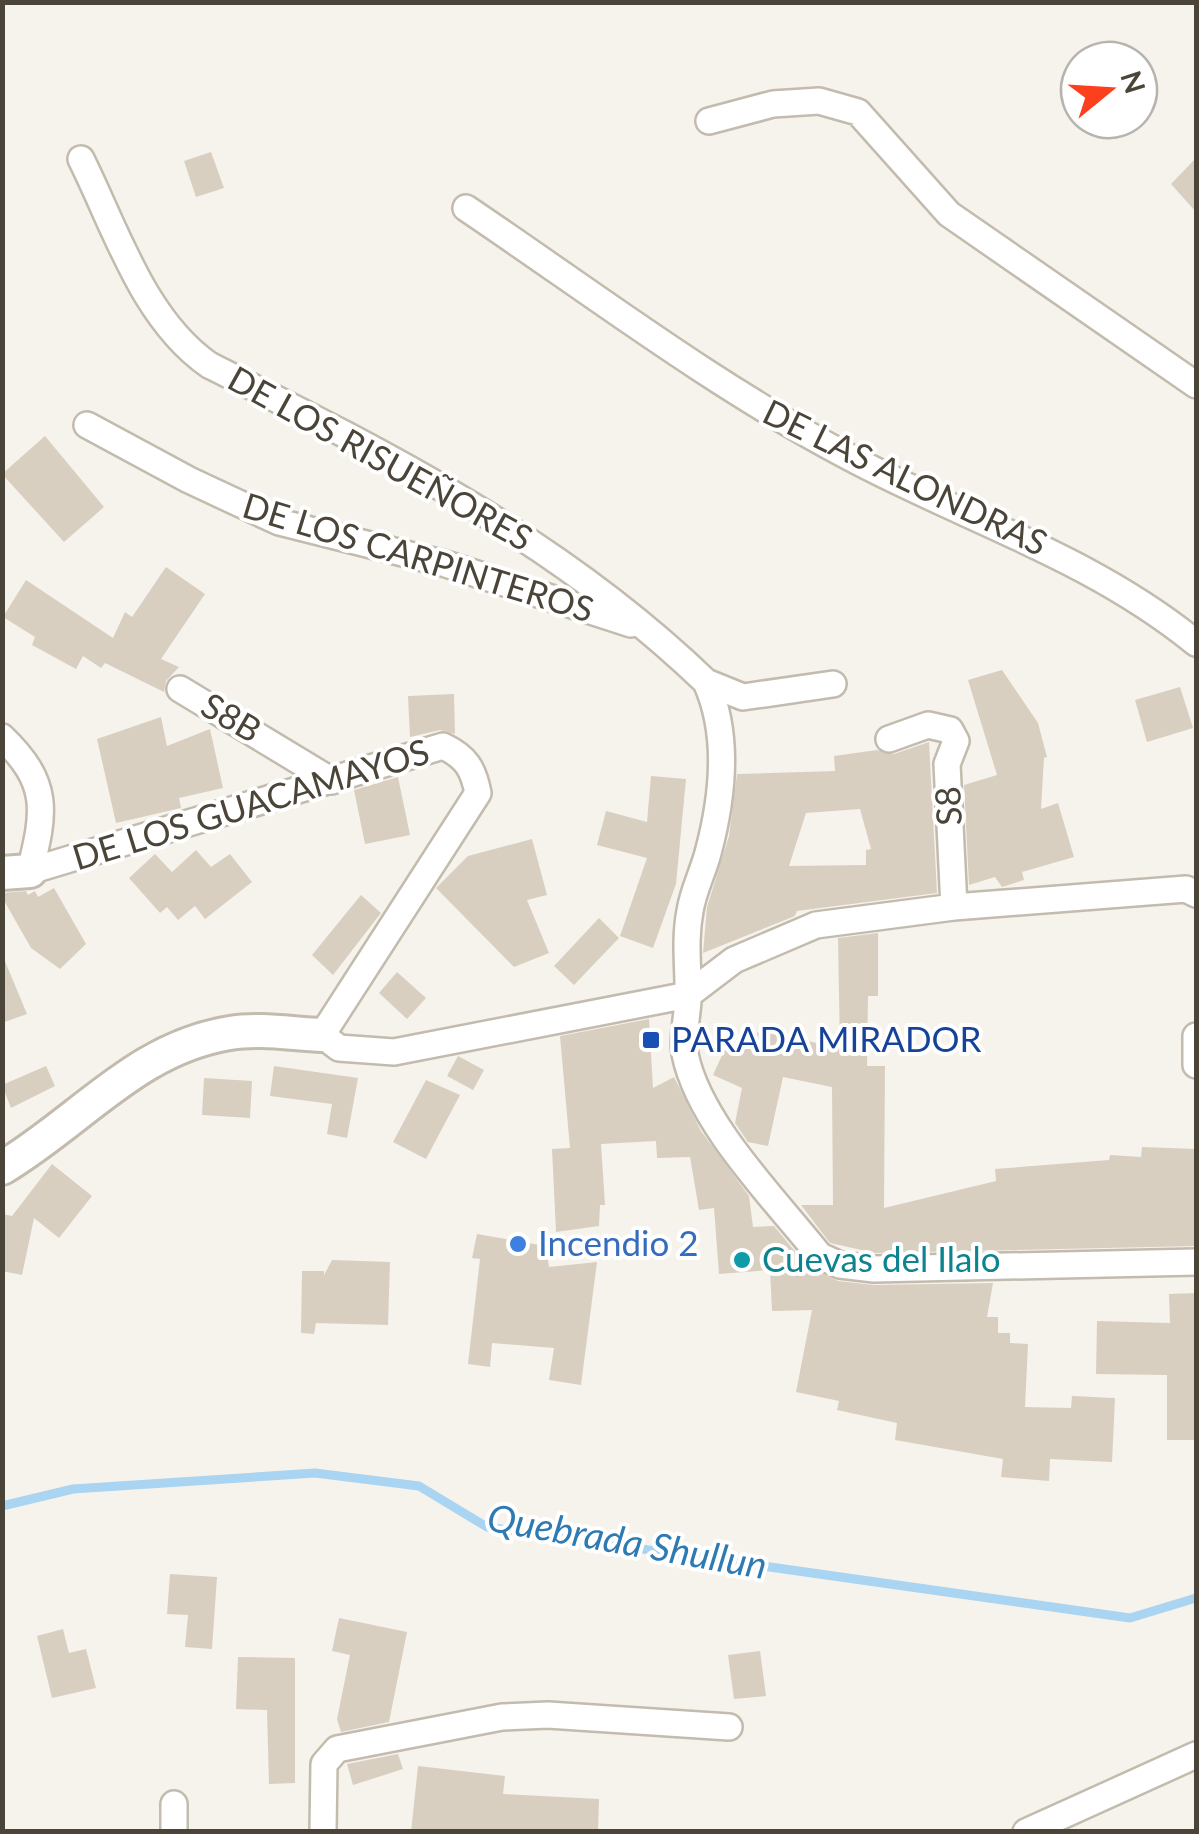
<svg xmlns="http://www.w3.org/2000/svg" width="1199" height="1834" viewBox="0 0 1199 1834" font-family="Lato,sans-serif">
  <style>
    .lines { fill: none; stroke-linecap: round; stroke-linejoin: round }
    .stream { stroke: #a9d4f2; stroke-width: 9 }
    .building { fill: #d8cfc1; fill-rule: evenodd }
    .minor-casing { stroke: #c2bbae; stroke-width: 30 }
    .tertiary-casing { stroke: #c2bbae; stroke-width: 38 }
    .minor { stroke: #fff; stroke-width: 25 }
    .tertiary { stroke: #fff; stroke-width: 32 }
    .transit-dot { fill: #1a4fb4; stroke: #fff; stroke-width: 4 }
    .shop-dot { fill: #3f7fe0; stroke: #fff; stroke-width: 4 }
    .culture-dot { fill: #0f9aa8; stroke: #fff; stroke-width: 4 }
    .labels { text-anchor: middle; stroke-width: 8; stroke-linejoin: round; paint-order: stroke }
    .street-label { font-size: 35px; fill: #4b4439; stroke: #fff }
    .transit-label { font-size: 35px; fill: #164399; stroke: #fff; text-anchor: start }
    .shop-label { font-size: 35px; fill: #366cbe; stroke: #fff; text-anchor: start }
    .culture-label { font-size: 35px; fill: #0d838f; stroke: #fff; text-anchor: start }
    .water-label { font-size: 38px; font-style: italic; fill: #2e7ab2; stroke: #fff }
  </style>
  <rect width="100%" height="100%" fill="#f6f3ec"/>
  <g class="lines">
    <path class="stream" d="M 2,1506 L 73,1489 L 315,1473 L 419,1486 L 487,1527 L 1130,1618 L 1196,1598"/>
  </g>
  <path class="building" d="M 211,152 L 224,188 L 196,197 L 184,161 Z
    M 1196,158 L 1196,212 L 1171,184 Z
    M 45,436 L 104,507 L 64,542 L 2,474 Z
    M 166,567 L 205,594 L 161,659 L 179,667 L 166,681 L 164,692 L 105,663 L 101,668 L 83,656 L 76,669 L 32,645 L 35,637 L 3,617 L 26,580 L 113,638 L 125,612 L 132,617 Z
    M 1002,670 L 1038,723 L 1047,757 L 1044,758 L 1041,809 L 1058,803 L 1074,857 L 1022,872 L 1024,880 L 1002,887 L 995,877 L 969,885 L 964,785 L 997,775 L 968,680 Z
    M 1180,687 L 1193,728 L 1147,742 L 1135,700 Z
    M 454,694 L 455,734 L 440,730 L 410,737 L 408,696 Z
    M 161,717 L 167,746 L 210,729 L 223,788 L 179,798 L 181,808 L 116,823 L 97,739 Z
    M 929,742 L 937,893 L 797,911 L 795,916 L 703,953 L 707,907 L 729,836 L 737,774 L 835,771 L 834,756 L 877,750 L 894,754 ZM 860,809 L 871,849 L 866,850 L 866,865 L 789,866 L 806,813 Z
    M 651,776 L 686,779 L 676,884 L 653,948 L 620,936 L 647,858 L 597,845 L 606,811 L 647,822 Z
    M 398,777 L 410,835 L 365,844 L 354,790 Z
    M 532,839 L 547,895 L 527,900 L 549,953 L 514,967 L 436,888 L 468,856 Z
    M 196,850 L 211,867 L 230,854 L 252,882 L 205,919 L 195,906 L 178,920 L 167,907 L 160,913 L 129,878 L 155,854 L 172,872 Z
    M 54,888 L 86,944 L 60,969 L 31,948 L 2,897 L 2,893 L 26,891 L 28,895 L 35,891 L 38,897 Z
    M 361,895 L 381,913 L 333,975 L 312,955 Z
    M 599,918 L 619,938 L 574,985 L 554,966 Z
    M 878,933 L 878,996 L 868,996 L 867,1066 L 885,1066 L 884,1208 L 996,1181 L 995,1169 L 1109,1160 L 1110,1155 L 1141,1157 L 1142,1147 L 1196,1149 L 1196,1246 L 875,1253 L 830,1243 L 801,1205 L 833,1205 L 832,1087 L 783,1077 L 768,1146 L 748,1142 L 735,1123 L 742,1088 L 713,1075 L 724,1051 L 761,1031 L 840,1048 L 838,938 Z
    M 2,954 L 27,1014 L 2,1023 Z
    M 397,972 L 426,998 L 407,1019 L 379,993 Z
    M 649,1019 L 653,1088 L 674,1077 L 701,1131 L 749,1196 L 753,1227 L 774,1226 L 808,1267 L 838,1281 L 874,1285 L 993,1283 L 987,1317 L 998,1317 L 998,1333 L 1010,1333 L 1010,1343 L 1028,1344 L 1025,1407 L 1071,1408 L 1072,1396 L 1115,1398 L 1112,1462 L 1050,1459 L 1049,1481 L 1001,1477 L 1003,1459 L 895,1440 L 897,1423 L 837,1410 L 839,1401 L 796,1392 L 812,1310 L 772,1311 L 770,1270 L 719,1274 L 714,1208 L 699,1210 L 690,1157 L 657,1158 L 656,1141 L 601,1144 L 605,1205 L 600,1205 L 599,1226 L 556,1232 L 552,1149 L 570,1148 L 560,1036 Z
    M 458,1056 L 484,1070 L 473,1090 L 447,1076 Z
    M 46,1066 L 55,1086 L 11,1108 L 2,1085 Z
    M 274,1066 L 358,1078 L 347,1138 L 327,1134 L 332,1104 L 270,1096 Z
    M 204,1078 L 252,1081 L 250,1118 L 202,1115 Z
    M 426,1080 L 460,1095 L 426,1159 L 393,1142 Z
    M 52,1164 L 92,1196 L 59,1238 L 34,1218 L 22,1275 L 2,1271 L 2,1214 L 12,1216 Z
    M 477,1234 L 546,1246 L 549,1267 L 597,1262 L 581,1385 L 549,1380 L 554,1348 L 492,1343 L 490,1367 L 468,1364 L 480,1259 L 472,1258 Z
    M 332,1260 L 390,1262 L 388,1325 L 316,1323 L 314,1334 L 301,1333 L 302,1271 L 324,1271 L 324,1275 Z
    M 1196,1293 L 1196,1440 L 1167,1440 L 1167,1375 L 1096,1374 L 1097,1321 L 1170,1323 L 1169,1294 Z
    M 170,1574 L 217,1577 L 212,1649 L 185,1647 L 188,1615 L 167,1614 Z
    M 339,1618 L 407,1632 L 389,1722 L 341,1732 L 337,1719 L 350,1655 L 332,1651 Z
    M 63,1629 L 69,1653 L 86,1649 L 96,1688 L 52,1698 L 37,1636 Z
    M 760,1651 L 766,1696 L 734,1699 L 728,1655 Z
    M 238,1657 L 295,1658 L 295,1783 L 269,1784 L 267,1710 L 236,1709 Z
    M 398,1754 L 403,1769 L 353,1785 L 347,1764 Z
    M 418,1766 L 505,1776 L 503,1794 L 599,1799 L 598,1832 L 411,1832 Z"/>
  <g class="lines">
    <defs>
      <path id="minor" d="M 709,121 L 773,104 L 819,101 L 858,112 L 949,214 L 1196,385
        M 81,159 C 116,229 143,319 209,365 C 388,455 560,541 706,682 C 730,735 723,797 708,853 C 703,872 693,891 690,911 C 684,942 689,970 688,1001 C 687,1018 682,1038 685,1054 C 699,1124 776,1200 820,1256 L 840,1265 L 874,1269 L 1196,1262
        M 466,208 C 592,293 714,386 849,457 C 967,520 1090,557 1196,643
        M 87,425 L 189,480 L 279,522 L 446,564 L 631,624
        M 706,682 L 743,697 L 833,684
        M 180,689 L 332,781
        M 2,737 C 50,783 45,811 30,871
        M 889,739 L 928,725 L 950,730 L 956,741 L 947,764 L 954,907
        M 30,871 L 443,746 C 466,757 473,768 478,793 L 322,1035 L 339,1048 L 394,1052 L 688,995 L 734,960 L 816,925 L 954,907 L 1186,889 L 1196,894
        M 1196,1036 L 1196,1065
        M 174,1804 L 174,1832
        M 323,1832 L 324,1764 L 337,1749 L 502,1717 L 548,1715 L 729,1727
        M 1026,1832 L 1196,1755"/>
      <path id="tertiary" d="M 2,873 L 30,871
        M 2,1168 C 81,1121 136,1048 230,1033 C 259,1028 293,1034 322,1035"/>
    </defs>
    <use href="#minor" class="minor-casing"/>
    <use href="#tertiary" class="tertiary-casing"/>
    <use href="#minor" class="minor"/>
    <use href="#tertiary" class="tertiary"/>
  </g>
  <rect class="transit-dot" x="641" y="1030" width="20" height="20" rx="5"/>
  <circle class="shop-dot" cx="518" cy="1244" r="10"/>
  <circle class="culture-dot" cx="742" cy="1260" r="10"/>
  <g class="labels">
    <g class="street-label">
      <text transform="translate(380 459) rotate(29)" y="12">DE LOS RISUEÑORES</text>
      <text transform="translate(905 478) rotate(26)" y="12">DE LAS ALONDRAS</text>
      <text transform="translate(418 558) rotate(17)" y="12">DE LOS CARPINTEROS</text>
      <text transform="translate(231 718) rotate(30)" y="12">S8B</text>
      <text transform="translate(251 805) rotate(-17)" y="12">DE LOS GUACAMAYOS</text>
      <text transform="translate(949 806) rotate(-93)" y="12">S8</text>
    </g>
    <g class="transit-label">
      <text x="671" y="1052">PARADA MIRADOR</text>
    </g>
    <g class="shop-label">
      <text x="538" y="1256">Incendio 2</text>
    </g>
    <g class="culture-label">
      <text x="762" y="1272">Cuevas del Ilalo</text>
    </g>
    <g class="water-label">
      <text transform="translate(627 1542) rotate(10)" y="13">Quebrada Shullun</text>
    </g>
  </g>
  <rect width="1199" height="1834" fill="none" stroke="#4b4439" stroke-width="10"/>
  <g transform="translate(1109 90) rotate(72)"><circle r="48" fill="#ffffff" stroke="#b7b4b0" stroke-width="2.5"/>
  <path d="M0-8L18 38L0 25L-18 38Z" fill="#fc3f1d"/>
  <text y="-15" font-size="28" font-weight="bold" text-anchor="middle" fill="#4b4439">N</text>
  </g>
</svg>
